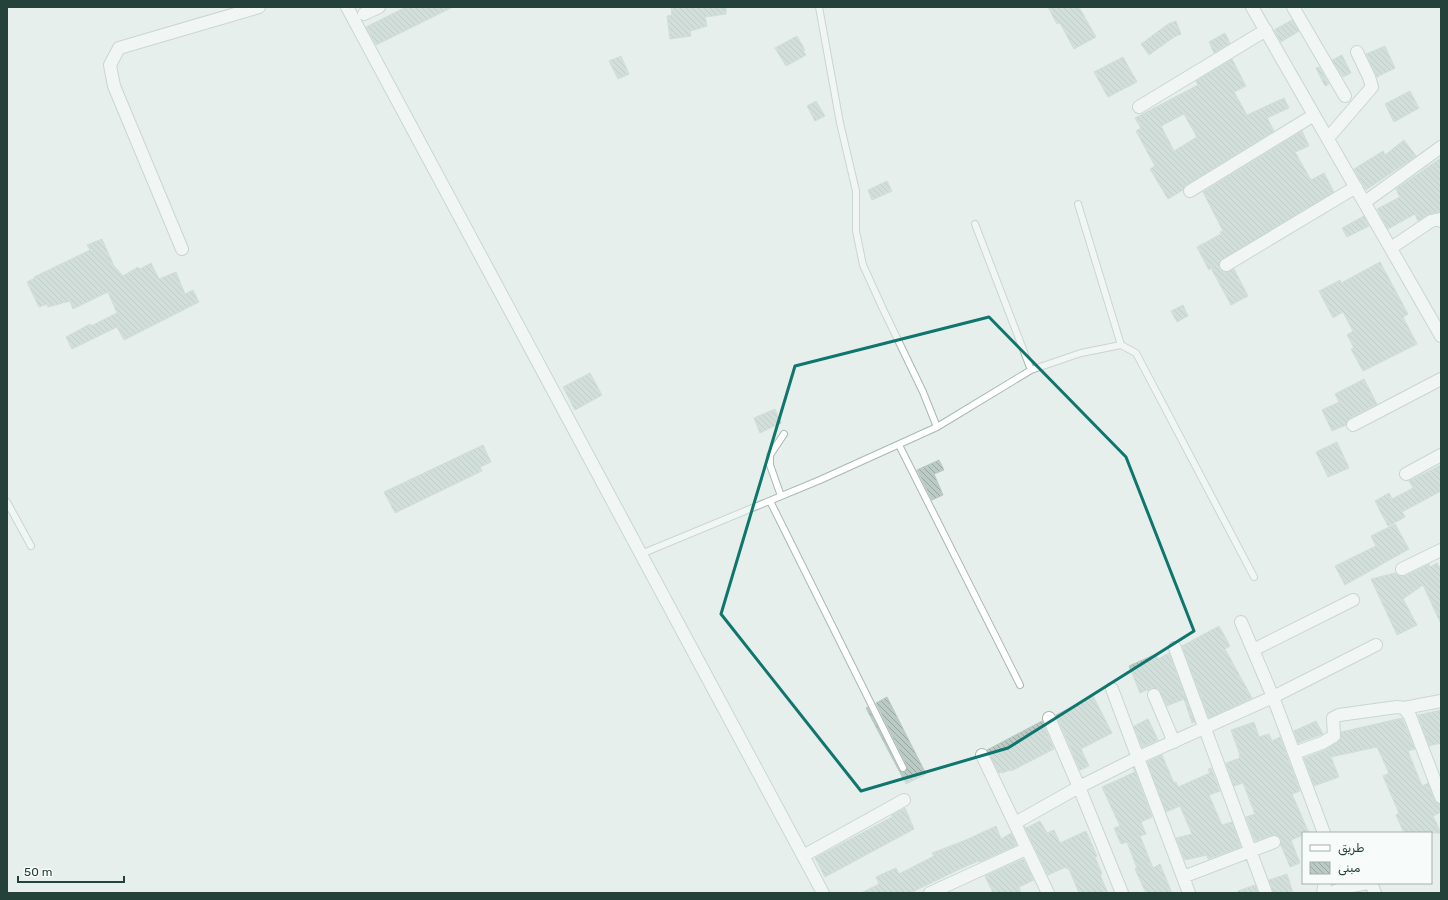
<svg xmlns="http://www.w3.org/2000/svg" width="1448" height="900" viewBox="0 0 1448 900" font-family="Rubik,Cairo,sans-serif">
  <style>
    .building { fill: url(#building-back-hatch); stroke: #b8c9c2; fill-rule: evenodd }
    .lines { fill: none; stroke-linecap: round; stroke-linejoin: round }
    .lane-casing { stroke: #a8b8b2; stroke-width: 8 }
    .street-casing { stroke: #a8b8b2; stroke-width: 14 }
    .secondary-casing { stroke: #a4bbb3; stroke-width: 14 }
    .lane { stroke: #fff; stroke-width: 6 }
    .street { stroke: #fff; stroke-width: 12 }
    .secondary { stroke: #fff; stroke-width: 12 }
    .marked { fill: none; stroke: #0f766e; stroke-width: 3; stroke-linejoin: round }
  </style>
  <defs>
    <pattern id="building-back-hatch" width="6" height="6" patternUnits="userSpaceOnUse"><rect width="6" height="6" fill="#bbcac4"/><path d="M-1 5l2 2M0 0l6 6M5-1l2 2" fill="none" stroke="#98a6a0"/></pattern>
  </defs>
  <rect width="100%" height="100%" fill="#e6efeb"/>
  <path class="building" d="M 406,7 L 453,7 L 376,45 L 366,27 Z
    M 671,7 L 726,7 L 726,14 L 705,17 L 707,26 L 690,31 L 691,36 L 670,39 L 667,16 L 672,15 Z
    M 1048,7 L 1079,7 L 1096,37 L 1074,49 L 1060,23 L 1057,24 Z
    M 1292,20 L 1299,31 L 1281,42 L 1274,30 Z
    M 1176,21 L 1181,34 L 1174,37 L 1149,55 L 1141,44 L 1168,24 Z
    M 1225,33 L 1230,43 L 1214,53 L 1209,42 Z
    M 797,36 L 805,50 L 803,51 L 806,55 L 786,66 L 775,48 Z
    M 1385,46 L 1395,68 L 1377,77 L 1366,54 Z
    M 1342,55 L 1351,73 L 1343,77 L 1332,60 Z
    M 621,56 L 629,74 L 618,79 L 609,61 Z
    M 1123,57 L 1137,82 L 1108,97 L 1094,72 Z
    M 1232,59 L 1246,86 L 1234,92 L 1247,115 L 1284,98 L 1289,108 L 1267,118 L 1274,131 L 1186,185 L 1183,190 L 1168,199 L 1150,169 L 1155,166 L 1136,131 L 1141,128 L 1135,118 L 1198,85 L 1196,81 ZM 1184,114 L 1197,137 L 1174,151 L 1161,126 Z
    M 1319,67 L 1329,84 L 1325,86 L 1316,68 Z
    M 1410,91 L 1419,108 L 1394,122 L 1385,104 Z
    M 816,101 L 825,116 L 815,121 L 807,106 Z
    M 1302,131 L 1309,146 L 1295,152 L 1311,180 L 1324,173 L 1334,192 L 1220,261 L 1219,268 L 1223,272 L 1227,272 L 1234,269 L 1248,296 L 1231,305 L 1211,268 L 1209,270 L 1197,247 L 1221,234 L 1220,232 L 1223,231 L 1203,192 Z
    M 1404,140 L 1416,156 L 1366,190 L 1354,169 L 1383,151 L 1385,155 Z
    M 1441,158 L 1441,212 L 1429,214 L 1418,221 L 1415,214 L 1388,229 L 1377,209 L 1400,197 L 1396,189 Z
    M 887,181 L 892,191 L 872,200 L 868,190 Z
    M 1364,216 L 1369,226 L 1347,237 L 1342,228 Z
    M 102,239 L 114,266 L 123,276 L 138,267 L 140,269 L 151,263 L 159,279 L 176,272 L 185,294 L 193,290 L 199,302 L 124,340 L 117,327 L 72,349 L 66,337 L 90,324 L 91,326 L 117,313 L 108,292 L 73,309 L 70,301 L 48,307 L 47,304 L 39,307 L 27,282 L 35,278 L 34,277 L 90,250 L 87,245 Z
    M 1380,262 L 1408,314 L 1403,317 L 1417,344 L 1363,371 L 1351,349 L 1354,348 L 1347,335 L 1353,331 L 1343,312 L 1333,318 L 1319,291 L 1340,280 L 1341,283 Z
    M 1183,305 L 1188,316 L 1177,322 L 1171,311 Z
    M 590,373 L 602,395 L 575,410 L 563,387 Z
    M 1364,379 L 1377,404 L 1350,418 L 1346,425 L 1332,431 L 1322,410 L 1339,402 L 1335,394 Z
    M 775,409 L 781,423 L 760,433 L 754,418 Z
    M 1337,442 L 1349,468 L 1328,477 L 1316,452 Z
    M 483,445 L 491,462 L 480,467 L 482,471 L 395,513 L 384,492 Z
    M 939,460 L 944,470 L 934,474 L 943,495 L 932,500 L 917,470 Z
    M 1441,465 L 1441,491 L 1402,512 L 1405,517 L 1388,526 L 1375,501 L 1389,493 L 1392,499 L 1413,488 L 1409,481 Z
    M 1395,524 L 1409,549 L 1345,585 L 1335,566 L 1376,546 L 1371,536 Z
    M 1437,563 L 1441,569 L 1441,624 L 1423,585 L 1403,599 L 1417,625 L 1397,635 L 1371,579 L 1395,573 L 1398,575 L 1405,576 L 1429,564 L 1430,567 Z
    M 1219,626 L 1230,646 L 1225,649 L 1252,698 L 1209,718 L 1182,646 Z
    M 1169,653 L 1195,722 L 1192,723 L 1184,699 L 1167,706 L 1158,689 L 1151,688 L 1148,691 L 1147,690 L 1140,693 L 1129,666 L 1156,654 L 1158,659 Z
    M 1093,696 L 1112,733 L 1081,749 L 1089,766 L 1080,770 L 1056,715 Z
    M 887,697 L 926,774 L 906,784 L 866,708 L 868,707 L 899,770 L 902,772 L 905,772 L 907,769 L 907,766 L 876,703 Z
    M 1441,710 L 1441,743 L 1429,746 L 1418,715 Z
    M 1402,718 L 1415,749 L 1408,751 L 1422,786 L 1428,783 L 1434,800 L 1437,803 L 1441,804 L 1441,812 L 1433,816 L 1441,833 L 1404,833 L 1396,815 L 1399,813 L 1383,776 L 1389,773 L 1377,747 L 1331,757 L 1339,777 L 1314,786 L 1304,758 L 1325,750 L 1338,742 L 1341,739 L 1341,732 Z
    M 1148,719 L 1158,740 L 1142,747 L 1134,726 Z
    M 1042,721 L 1054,749 L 1011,771 L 1010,770 L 1002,773 L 1001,772 L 999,773 L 987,750 Z
    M 1316,721 L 1323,734 L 1298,743 L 1294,731 Z
    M 1254,722 L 1259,737 L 1269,734 L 1272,741 L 1280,737 L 1300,791 L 1292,794 L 1309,833 L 1303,833 L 1303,835 L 1291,840 L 1300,863 L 1290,867 L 1281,845 L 1280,845 L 1281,840 L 1278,836 L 1272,835 L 1255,841 L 1246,817 L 1255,814 L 1243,783 L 1234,786 L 1226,763 L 1240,758 L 1239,755 L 1240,755 L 1231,730 Z
    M 1162,755 L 1174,783 L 1176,782 L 1178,787 L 1210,773 L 1208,769 L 1211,768 L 1220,791 L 1209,795 L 1222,825 L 1232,822 L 1241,847 L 1208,859 L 1207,855 L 1185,860 L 1176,838 L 1192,834 L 1180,806 L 1166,812 L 1147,762 Z
    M 1133,768 L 1134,768 L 1152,817 L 1141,822 L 1146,834 L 1140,836 L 1153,868 L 1160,864 L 1172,893 L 1146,893 L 1135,869 L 1137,868 L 1127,842 L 1121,844 L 1114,828 L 1120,826 L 1102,787 L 1135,772 Z
    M 905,808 L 914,829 L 825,877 L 815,858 L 892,817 L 892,815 Z
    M 1040,821 L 1047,833 L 1054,830 L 1060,843 L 1086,831 L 1097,856 L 1095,857 L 1102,874 L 1100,875 L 1108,893 L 1079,893 L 1069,869 L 1067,869 L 1066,867 L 1048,875 L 1024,826 L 1026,828 Z
    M 996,826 L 1001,839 L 1011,833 L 1017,845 L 979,862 L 978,861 L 960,869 L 910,893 L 861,893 L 879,884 L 876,877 L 896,868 L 899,874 L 934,856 L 932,853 L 966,840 Z
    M 1023,859 L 1034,880 L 1019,887 L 1021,893 L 993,893 L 985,876 Z
    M 1287,874 L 1293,893 L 1273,893 L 1269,880 Z
    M 1255,885 L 1258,893 L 1238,893 L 1238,891 Z"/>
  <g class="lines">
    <defs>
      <path id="lane" d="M 819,7 L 840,123 L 856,191 L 856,231 L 863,265 L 883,309 L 923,392 L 937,427
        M 1078,204 L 1121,345
        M 975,224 L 1031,370
        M 899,445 L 1020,685
        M 781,496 L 770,465 L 770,455 L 784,434
        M 770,501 L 903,768
        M 7,502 L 31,546
        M 641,554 L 820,480 L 937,427 L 1031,370 L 1081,353 L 1121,345 L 1136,353 L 1254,577"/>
      <path id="street" d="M 1252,7 L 1441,336
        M 1293,7 L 1345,96
        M 364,14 L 379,7
        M 1139,107 L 1266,30
        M 1328,138 L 1372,87 L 1369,77 L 1357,52
        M 1190,191 L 1314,115
        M 1365,202 L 1441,147
        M 1391,248 L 1431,221 L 1440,219 L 1441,221
        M 182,249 L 114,86 L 110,65 L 119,48 L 259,7
        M 1226,265 L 1356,187
        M 1353,425 L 1441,379
        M 1406,474 L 1441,455
        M 1402,569 L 1441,550
        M 1241,622 L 1273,697 L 1324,833
        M 1175,648 L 1266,893
        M 1253,650 L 1353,600
        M 1112,689 L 1189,893
        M 1154,695 L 1174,742
        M 1404,708 L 1441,701
        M 1049,718 L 1079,787 L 1122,893
        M 1294,753 L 1322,743 L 1334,736 L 1333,718 L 1339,715 L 1397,707 L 1404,708 L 1410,716 L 1441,797
        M 982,755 L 1048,893
        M 1015,823 L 1079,787 L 1137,758 L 1273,697 L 1376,645
        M 803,856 L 904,800
        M 1183,877 L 1274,842
        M 930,893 L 1026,849
        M 1323,893 L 1325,883
        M 1330,893 L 1346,887 L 1368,883 L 1372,886 L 1375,893"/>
      <path id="secondary" d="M 347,7 L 823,893"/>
    </defs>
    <use href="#lane" class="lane-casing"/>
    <use href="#street" class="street-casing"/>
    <use href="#secondary" class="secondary-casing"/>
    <use href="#lane" class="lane"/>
    <use href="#street" class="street"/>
    <use href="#secondary" class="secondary"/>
  </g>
  <path d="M0 0H1448V900H0ZM 989,317 L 1126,457 L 1194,631 L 1008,748 L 861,791 L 721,614 L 795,366 Z" fill="#e6efeb" fill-opacity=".55" fill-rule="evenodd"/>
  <path class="marked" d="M 989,317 L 1126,457 L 1194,631 L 1008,748 L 861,791 L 721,614 L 795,366 Z"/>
  <rect width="1448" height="900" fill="none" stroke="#24423a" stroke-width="16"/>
  <rect x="1302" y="832" width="130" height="52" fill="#f7fbf9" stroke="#a3b1ad"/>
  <rect x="1310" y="845" width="20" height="6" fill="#ffffff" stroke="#a3b1ad"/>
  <text x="1338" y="852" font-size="12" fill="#24423a">طريق</text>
  <rect x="1310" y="862" width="20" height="12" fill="url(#building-back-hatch)" stroke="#a3b1ad"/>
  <text x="1338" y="872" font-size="12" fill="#24423a">مبنى</text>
  <path d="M18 876v6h106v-6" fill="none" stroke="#24423a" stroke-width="2"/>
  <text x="24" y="876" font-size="12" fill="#24423a" stroke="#f7fbf9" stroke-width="3" paint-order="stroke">50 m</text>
</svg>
